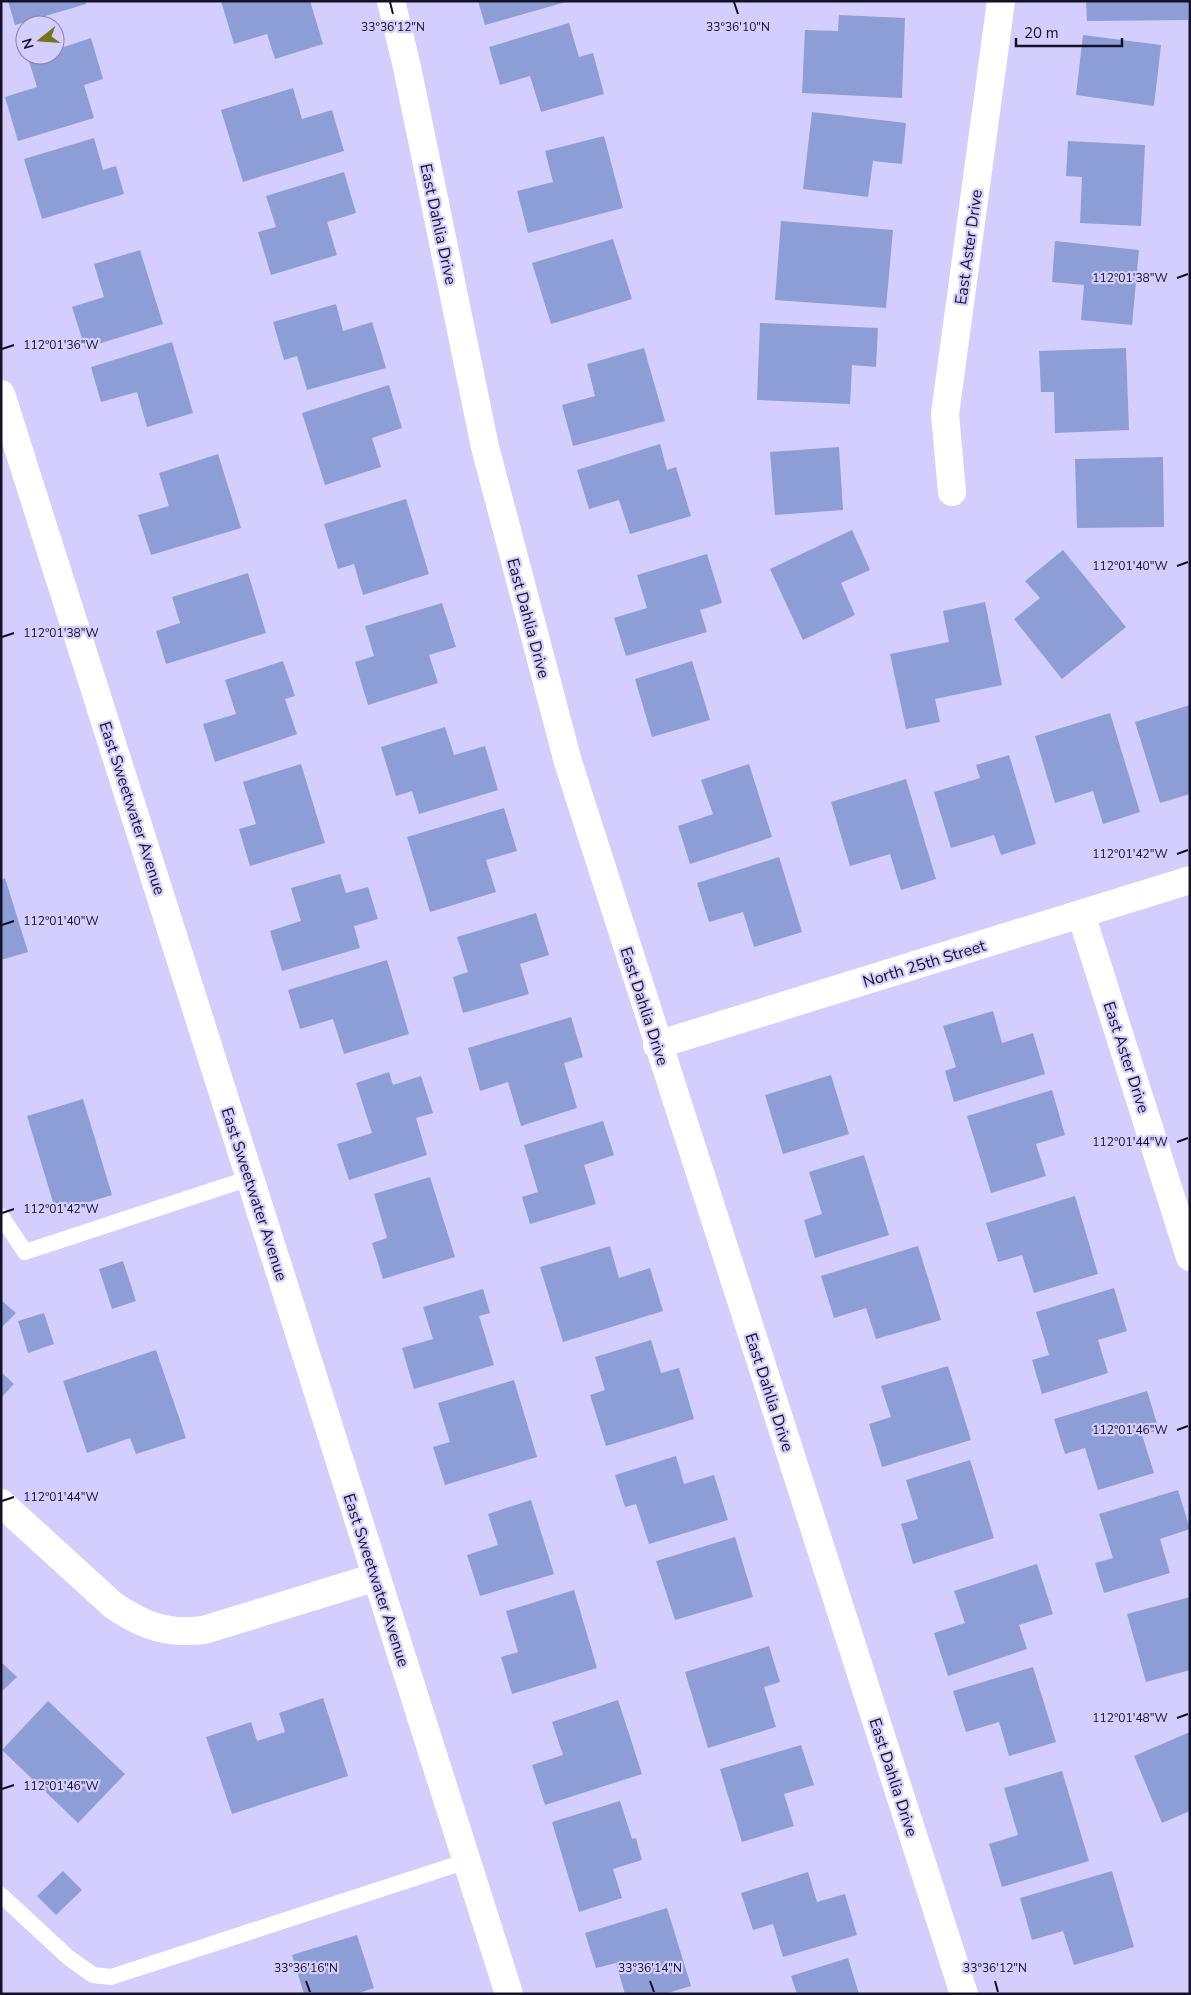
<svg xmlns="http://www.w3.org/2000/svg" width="1191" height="1995" viewBox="0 0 1191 1995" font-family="'Nunito Sans',sans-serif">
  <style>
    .building { fill: #8d9ed6 }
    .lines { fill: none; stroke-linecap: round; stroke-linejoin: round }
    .lane { stroke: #fff; stroke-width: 16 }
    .street { stroke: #fff; stroke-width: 28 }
    .secondary { stroke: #fff; stroke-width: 28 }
    .ticks { fill: none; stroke: #151126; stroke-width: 2 }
    .labels { text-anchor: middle; stroke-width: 4.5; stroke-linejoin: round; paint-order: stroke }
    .street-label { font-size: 16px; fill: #151126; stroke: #d4ceff }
    .ticks-label { font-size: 12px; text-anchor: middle; fill: #151126; stroke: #d4ceff; stroke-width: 4.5; stroke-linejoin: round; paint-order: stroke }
  </style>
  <rect width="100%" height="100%" fill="#d4ceff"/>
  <path class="building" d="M 8,1 L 85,1 L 86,4 L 15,25 Z
    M 221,1 L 310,1 L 323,44 L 275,59 L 267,34 L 234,44 Z
    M 478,1 L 566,1 L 566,2 L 485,25 Z
    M 1086,1 L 1188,1 L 1188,20 L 1087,21 Z
    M 839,15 L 905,18 L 902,98 L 802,93 L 805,30 L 838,31 Z
    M 569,23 L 579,57 L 593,53 L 604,94 L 541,112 L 530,76 L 500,85 L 489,47 Z
    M 1083,35 L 1161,45 L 1154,106 L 1076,95 Z
    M 91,38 L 103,79 L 84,85 L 94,118 L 18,141 L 5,97 L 37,87 L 28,58 L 37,55 L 55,55 L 55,50 Z
    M 293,88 L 302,119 L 332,110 L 344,151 L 243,182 L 221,110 Z
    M 812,112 L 906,123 L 902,164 L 873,161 L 868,197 L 803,189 Z
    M 604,136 L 623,208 L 528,233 L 517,191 L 553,182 L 545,151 Z
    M 94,138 L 103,170 L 116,166 L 124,194 L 42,219 L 24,159 Z
    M 1068,141 L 1145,145 L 1141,226 L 1080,223 L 1082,177 L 1066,176 Z
    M 344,172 L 356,213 L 327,222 L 337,255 L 271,275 L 258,232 L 276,227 L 266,196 Z
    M 781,221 L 893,230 L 886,308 L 775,300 Z
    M 613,239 L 632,299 L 551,324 L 532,263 Z
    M 1055,241 L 1139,250 L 1132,325 L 1081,320 L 1084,285 L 1052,282 Z
    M 140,250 L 163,324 L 85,348 L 72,307 L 104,297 L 94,264 Z
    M 336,304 L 343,331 L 372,322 L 386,368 L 307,390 L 297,356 L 284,360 L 273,322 Z
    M 760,323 L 878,328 L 876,367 L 852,365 L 850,404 L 757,400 Z
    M 172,342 L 193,413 L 147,427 L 137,392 L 101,402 L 91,367 Z
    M 644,348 L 665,421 L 573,446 L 562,405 L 595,396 L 587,364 Z
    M 1126,348 L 1129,430 L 1055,433 L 1054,392 L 1041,392 L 1039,351 Z
    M 389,385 L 402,428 L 372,438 L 381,467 L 325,485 L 302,413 Z
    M 660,444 L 667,470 L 676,467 L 691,516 L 630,534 L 619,500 L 589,509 L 577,470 Z
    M 839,447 L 843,510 L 775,515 L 770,452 Z
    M 218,454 L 241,528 L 151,555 L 138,515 L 169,506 L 159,473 Z
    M 1163,457 L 1164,527 L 1077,528 L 1075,459 Z
    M 406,499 L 429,574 L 363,595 L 354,564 L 338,569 L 324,524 Z
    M 852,530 L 870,570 L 841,583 L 855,615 L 803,640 L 770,569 Z
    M 1063,550 L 1126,627 L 1062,679 L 1014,619 L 1040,598 L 1025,581 Z
    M 707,554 L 722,603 L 700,610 L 707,632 L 626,656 L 614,618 L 647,608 L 637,575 Z
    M 248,573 L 266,633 L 166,664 L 156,631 L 180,623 L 172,597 Z
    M 985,602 L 1002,685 L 935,699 L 940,722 L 906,729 L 890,654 L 949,642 L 943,611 Z
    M 442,603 L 456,647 L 429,655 L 438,683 L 368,705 L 355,662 L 374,656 L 365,626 Z
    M 283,661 L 295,696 L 285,699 L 297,734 L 215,762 L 203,724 L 236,714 L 225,680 Z
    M 692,661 L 710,720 L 652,737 L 635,679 Z
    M 1190,705 L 1190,794 L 1160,803 L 1135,722 Z
    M 1110,713 L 1140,812 L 1103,824 L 1093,791 L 1055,803 L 1035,736 Z
    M 445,727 L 454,755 L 485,746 L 498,790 L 419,814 L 412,791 L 396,796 L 381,747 Z
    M 1009,755 L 1036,844 L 1001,855 L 994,835 L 951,848 L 934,792 L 980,778 L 976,765 Z
    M 301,764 L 325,843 L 250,866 L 239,829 L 256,824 L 243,782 Z
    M 749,764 L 772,837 L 690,864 L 678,826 L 713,814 L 701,780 Z
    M 906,779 L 936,879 L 901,890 L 890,854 L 850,866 L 831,802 Z
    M 504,808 L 517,851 L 486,860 L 496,892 L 430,912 L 407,837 Z
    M 779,857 L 802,932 L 754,947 L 743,912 L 709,922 L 697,883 Z
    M 340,874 L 346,893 L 368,887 L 378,919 L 354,926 L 360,948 L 282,971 L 270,931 L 301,921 L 291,888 Z
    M 5,878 L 28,952 L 1,960 L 1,880 Z
    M 536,913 L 549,955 L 520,964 L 529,994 L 463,1013 L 453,977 L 468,972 L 457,937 Z
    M 387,960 L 409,1034 L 344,1054 L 333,1019 L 300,1029 L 288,990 Z
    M 993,1011 L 1002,1043 L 1033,1033 L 1045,1074 L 954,1102 L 945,1071 L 956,1067 L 943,1026 Z
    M 571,1017 L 583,1057 L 564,1063 L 577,1108 L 521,1126 L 508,1082 L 480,1091 L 468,1048 Z
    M 389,1072 L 393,1085 L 421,1076 L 433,1113 L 416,1118 L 427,1155 L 349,1180 L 337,1144 L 372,1133 L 356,1083 Z
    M 831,1075 L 849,1134 L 783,1154 L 765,1095 Z
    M 1052,1090 L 1065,1135 L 1036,1144 L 1046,1176 L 991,1193 L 967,1116 Z
    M 83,1099 L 112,1195 L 56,1212 L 27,1116 Z
    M 603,1121 L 614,1155 L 584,1165 L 596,1204 L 530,1224 L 522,1197 L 538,1192 L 524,1145 Z
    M 864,1155 L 889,1235 L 815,1258 L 804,1220 L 822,1214 L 809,1172 Z
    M 430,1177 L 455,1257 L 383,1279 L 372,1243 L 387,1238 L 374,1194 Z
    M 1075,1196 L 1098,1274 L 1034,1293 L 1022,1255 L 998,1262 L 986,1223 Z
    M 610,1246 L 619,1278 L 650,1268 L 663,1311 L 563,1342 L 540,1267 Z
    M 918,1246 L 941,1320 L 876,1339 L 866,1308 L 834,1318 L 821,1276 Z
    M 123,1261 L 136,1301 L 112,1309 L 99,1269 Z
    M 1114,1288 L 1127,1331 L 1098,1340 L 1108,1373 L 1042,1394 L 1032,1360 L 1049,1355 L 1036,1312 Z
    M 483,1289 L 490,1313 L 479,1316 L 494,1365 L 414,1389 L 402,1348 L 433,1339 L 423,1307 Z
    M 1,1300 L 16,1313 L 1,1328 Z
    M 44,1313 L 54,1344 L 28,1353 L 18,1321 Z
    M 651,1340 L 661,1373 L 679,1368 L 694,1419 L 606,1446 L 590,1395 L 605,1390 L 595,1357 Z
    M 156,1350 L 186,1438 L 136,1454 L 130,1438 L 87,1453 L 63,1381 Z
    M 948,1366 L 971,1440 L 882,1467 L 869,1424 L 891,1417 L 881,1386 Z
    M 1,1372 L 14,1384 L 1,1398 Z
    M 514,1380 L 537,1457 L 445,1485 L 433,1447 L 450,1442 L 438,1403 Z
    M 1147,1391 L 1159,1430 L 1142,1435 L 1154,1473 L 1098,1490 L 1085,1448 L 1065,1454 L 1054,1419 Z
    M 676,1456 L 684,1484 L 714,1475 L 728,1520 L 649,1544 L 636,1504 L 625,1507 L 615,1475 Z
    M 970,1460 L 994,1538 L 913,1564 L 901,1524 L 918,1519 L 906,1480 Z
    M 1178,1490 L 1190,1529 L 1160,1539 L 1170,1573 L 1104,1593 L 1095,1563 L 1113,1558 L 1099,1514 Z
    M 531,1500 L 554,1574 L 480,1596 L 467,1555 L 498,1545 L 488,1514 Z
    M 735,1537 L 753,1597 L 675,1620 L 656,1561 Z
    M 1037,1564 L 1053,1614 L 1019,1625 L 1027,1649 L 948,1676 L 934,1633 L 965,1623 L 954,1591 Z
    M 574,1590 L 597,1668 L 512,1694 L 501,1657 L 518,1652 L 506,1611 Z
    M 1190,1597 L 1190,1670 L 1146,1682 L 1127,1614 Z
    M 769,1646 L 780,1682 L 764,1687 L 776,1727 L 708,1748 L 685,1672 Z
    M 1,1662 L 17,1677 L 1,1692 Z
    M 1033,1667 L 1056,1742 L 1009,1756 L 999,1722 L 966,1732 L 953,1691 Z
    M 323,1698 L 348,1776 L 232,1814 L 206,1737 L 251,1722 L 257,1741 L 285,1732 L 279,1713 Z
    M 618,1700 L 642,1774 L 545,1805 L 532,1765 L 563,1755 L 552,1722 Z
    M 48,1701 L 125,1774 L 78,1823 L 2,1750 Z
    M 1190,1732 L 1190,1811 L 1162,1823 L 1134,1756 Z
    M 801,1745 L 814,1785 L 784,1794 L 794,1826 L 742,1842 L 720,1769 Z
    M 1062,1771 L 1089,1861 L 1002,1887 L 989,1844 L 1018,1835 L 1004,1788 Z
    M 620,1801 L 632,1839 L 636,1838 L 642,1860 L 613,1869 L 622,1898 L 579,1912 L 552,1822 Z
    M 63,1871 L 82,1890 L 56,1915 L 37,1896 Z
    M 1112,1871 L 1134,1947 L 1074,1965 L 1063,1931 L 1032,1940 L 1020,1898 Z
    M 808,1872 L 817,1902 L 845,1894 L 857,1935 L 783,1957 L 773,1924 L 753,1930 L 741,1893 Z
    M 667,1908 L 691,1986 L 664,1994 L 625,1994 L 616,1963 L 596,1968 L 585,1933 Z
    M 357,1935 L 374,1988 L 356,1994 L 304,1994 L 292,1955 Z
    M 848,1958 L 859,1994 L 797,1994 L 791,1976 Z"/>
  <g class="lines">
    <path class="lane" d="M 1,1216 L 25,1252 L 250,1178
      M 1,1895 L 69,1958 L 93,1975 L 111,1977 L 467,1861"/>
    <path class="street" d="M 391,1 L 407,67 L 485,447 L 568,762 L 964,1994
      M 952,492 L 945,414 L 1001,1
      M 1081,914 L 1190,1257
      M 657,1045 L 1190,880
      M 1,1503 L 114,1606 C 146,1627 166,1634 204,1630 L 376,1577"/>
    <path class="secondary" d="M 1,394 L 509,1994"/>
  </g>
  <path class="ticks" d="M 390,2 L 393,14M 734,2 L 738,14M 1177,278 L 1188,274M 2,349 L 14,345M 1177,566 L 1188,562M 2,637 L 14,633M 1177,854 L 1188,850M 2,925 L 14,921M 1177,1142 L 1188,1138M 2,1213 L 14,1209M 1177,1430 L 1188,1426M 2,1501 L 14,1497M 1177,1718 L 1188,1714M 2,1789 L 14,1785M 306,1981 L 310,1992M 650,1981 L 654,1992M 995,1981 L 998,1992"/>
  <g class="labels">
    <g class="street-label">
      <text transform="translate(439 224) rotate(78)" y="6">East Dahlia Drive</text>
      <text transform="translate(968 247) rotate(-82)" y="6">East Aster Drive</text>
      <text transform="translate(529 618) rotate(75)" y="6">East Dahlia Drive</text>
      <text transform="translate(133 808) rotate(72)" y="6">East Sweetwater Avenue</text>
      <text transform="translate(924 963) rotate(-17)" y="6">North 25th Street</text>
      <text transform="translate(645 1006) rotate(72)" y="6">East Dahlia Drive</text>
      <text transform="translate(1127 1057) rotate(72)" y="6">East Aster Drive</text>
      <text transform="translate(255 1194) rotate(72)" y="6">East Sweetwater Avenue</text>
      <text transform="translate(770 1392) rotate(72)" y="6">East Dahlia Drive</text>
      <text transform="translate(377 1580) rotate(72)" y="6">East Sweetwater Avenue</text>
      <text transform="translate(894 1777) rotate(72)" y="6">East Dahlia Drive</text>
    </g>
  </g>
  <g class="ticks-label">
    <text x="393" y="31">33°36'12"N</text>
    <text x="738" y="31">33°36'10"N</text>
    <text x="1130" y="282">112°01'38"W</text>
    <text x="61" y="349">112°01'36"W</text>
    <text x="1130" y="570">112°01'40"W</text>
    <text x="61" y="637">112°01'38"W</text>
    <text x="1130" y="858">112°01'42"W</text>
    <text x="61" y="925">112°01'40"W</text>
    <text x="1130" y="1146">112°01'44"W</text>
    <text x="61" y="1213">112°01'42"W</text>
    <text x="1130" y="1434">112°01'46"W</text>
    <text x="61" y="1501">112°01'44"W</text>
    <text x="1130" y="1722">112°01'48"W</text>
    <text x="61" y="1790">112°01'46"W</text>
    <text x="306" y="1972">33°36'16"N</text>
    <text x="650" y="1972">33°36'14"N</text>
    <text x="995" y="1972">33°36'12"N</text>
  </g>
  <rect width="1191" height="1995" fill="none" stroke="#151126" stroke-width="5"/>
  <g transform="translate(40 40) rotate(253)"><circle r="24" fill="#d4ceff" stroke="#8882a8"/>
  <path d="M0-4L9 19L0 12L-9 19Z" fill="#73751c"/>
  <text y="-8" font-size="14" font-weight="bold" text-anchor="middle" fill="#151126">N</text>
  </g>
  <path d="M1016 38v8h106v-8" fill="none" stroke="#151126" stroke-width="2.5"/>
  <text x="1024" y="38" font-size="15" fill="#151126" stroke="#d4ceff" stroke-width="4" paint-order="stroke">20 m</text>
</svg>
